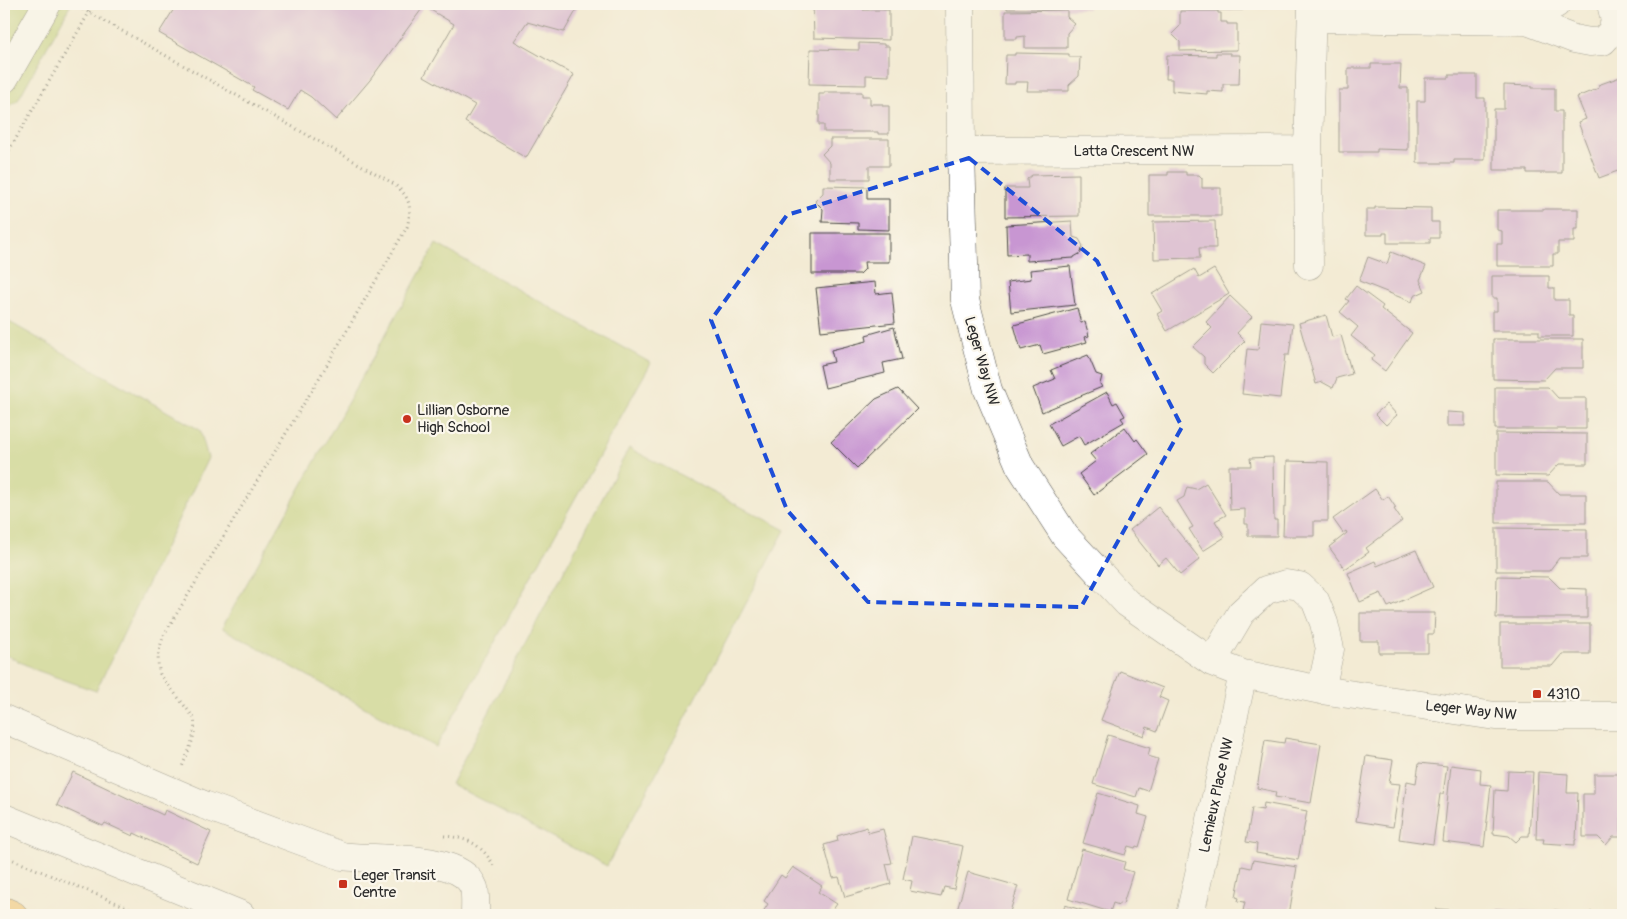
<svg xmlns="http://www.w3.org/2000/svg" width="1627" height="919" viewBox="0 0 1627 919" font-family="Pangolin,sans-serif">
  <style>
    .green { fill: #b9cc6f; stroke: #727c4d }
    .building { fill: #c896d2 }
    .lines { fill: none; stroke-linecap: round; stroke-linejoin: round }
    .minor-casing { stroke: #494844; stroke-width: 29 }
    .major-casing { stroke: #494844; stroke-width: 29 }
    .path { stroke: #494844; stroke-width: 3; stroke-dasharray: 1 4; stroke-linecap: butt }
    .minor { stroke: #fff; stroke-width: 28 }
    .major { stroke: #f4c16a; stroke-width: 28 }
    .marked { fill: none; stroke: #1d4ed8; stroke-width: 4; stroke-dasharray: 10 6; stroke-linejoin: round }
    .poi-dot { fill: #c8321e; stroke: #fbf7ec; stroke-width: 2 }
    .labels { text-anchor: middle; stroke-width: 4.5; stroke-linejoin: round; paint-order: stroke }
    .street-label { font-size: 15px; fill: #2b2b2b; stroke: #fbf7ec }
    .poi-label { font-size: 15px; fill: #2b2b2b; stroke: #fbf7ec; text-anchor: start }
  </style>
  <rect width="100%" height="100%" fill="#fbf7ec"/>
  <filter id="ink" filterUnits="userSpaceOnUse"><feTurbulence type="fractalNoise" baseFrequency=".02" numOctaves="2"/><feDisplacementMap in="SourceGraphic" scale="10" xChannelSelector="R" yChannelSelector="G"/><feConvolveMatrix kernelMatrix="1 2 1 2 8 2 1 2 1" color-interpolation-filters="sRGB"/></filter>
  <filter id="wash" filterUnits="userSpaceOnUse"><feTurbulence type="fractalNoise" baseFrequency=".0096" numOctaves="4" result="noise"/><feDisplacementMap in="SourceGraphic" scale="20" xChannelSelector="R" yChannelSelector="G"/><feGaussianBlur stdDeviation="1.12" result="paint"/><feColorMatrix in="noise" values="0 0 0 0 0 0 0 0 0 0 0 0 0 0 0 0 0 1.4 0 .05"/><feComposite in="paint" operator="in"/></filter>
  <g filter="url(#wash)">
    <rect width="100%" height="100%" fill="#f3ebd4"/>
    <path class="green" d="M 4,4 L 71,4 L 18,100 L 4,110 Z
      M 436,244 L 651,363 L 436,747 L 222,628 Z
      M 4,319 L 200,430 L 208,458 L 96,691 L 36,670 L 4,654 Z
      M 629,448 L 785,530 L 607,866 L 451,784 Z"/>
    <g id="blocks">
      <path class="building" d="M 177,4 L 580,4 L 564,32 L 527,22 L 514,41 L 574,75 L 526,158 L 465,122 L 475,105 L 424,76 L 454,24 L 424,6 L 370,80 L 336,120 L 311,97 L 300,90 L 288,110 L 252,90 L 254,87 L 159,33 Z
        M 813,4 L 868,4 L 863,10 L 889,10 L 889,40 L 814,38 Z
        M 1007,4 L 1088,4 L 1088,9 L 1007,9 Z
        M 1215,4 L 1243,4 L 1243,10 L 1215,10 Z
        M 1067,10 L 1067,17 L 1075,24 L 1067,33 L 1067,48 L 1025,48 L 1025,36 L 1017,37 L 1017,39 L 1005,39 L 1005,11 Z
        M 1180,11 L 1218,11 L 1218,13 L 1221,13 L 1221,22 L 1227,22 L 1227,24 L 1237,24 L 1237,50 L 1180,51 L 1180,42 L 1172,34 L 1180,26 Z
        M 859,43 L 884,44 L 884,46 L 889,46 L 889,76 L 866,75 L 866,85 L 809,84 L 810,49 L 859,50 Z
        M 1015,53 L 1069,54 L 1069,57 L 1080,57 L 1079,76 L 1069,85 L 1069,91 L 1027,91 L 1028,82 L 1015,82 L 1015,84 L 1005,84 L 1006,55 L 1015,55 Z
        M 1216,53 L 1230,53 L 1230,55 L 1240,55 L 1239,84 L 1223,84 L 1223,92 L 1207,91 L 1207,94 L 1172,91 L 1172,79 L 1166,79 L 1167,55 L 1216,56 Z
        M 1371,64 L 1401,64 L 1400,88 L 1408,88 L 1408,150 L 1377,149 L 1377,152 L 1339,152 L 1339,90 L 1348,90 L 1348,68 L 1371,68 Z
        M 1449,75 L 1477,75 L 1477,98 L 1485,98 L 1485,160 L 1454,160 L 1454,163 L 1417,163 L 1417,101 L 1425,101 L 1425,78 L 1449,78 Z
        M 1623,76 L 1623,169 L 1599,178 L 1578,122 L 1586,119 L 1577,97 L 1599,88 L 1598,85 Z
        M 1504,85 L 1532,86 L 1532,88 L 1555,88 L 1555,111 L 1562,111 L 1562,173 L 1527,173 L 1527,170 L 1494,170 L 1494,109 L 1504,109 Z
        M 824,92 L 862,92 L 862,96 L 870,96 L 870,104 L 883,104 L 883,106 L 889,106 L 889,134 L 878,134 L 878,132 L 824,132 L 824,125 L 819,125 L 819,94 L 824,94 Z
        M 830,139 L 889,139 L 889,166 L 869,166 L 869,179 L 830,179 L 830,163 L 822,154 L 830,146 Z
        M 1168,172 L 1186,172 L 1186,175 L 1199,175 L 1202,178 L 1202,188 L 1221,188 L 1221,216 L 1149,216 L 1149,175 L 1168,175 Z
        M 1079,174 L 1079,216 L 1005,217 L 1005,188 L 1028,188 L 1027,179 L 1032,175 Z
        M 823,186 L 867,187 L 867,199 L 889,199 L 889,230 L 858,229 L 858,223 L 822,222 L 823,209 L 815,201 L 823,193 Z
        M 1375,207 L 1431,208 L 1431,222 L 1439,222 L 1439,238 L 1430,238 L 1430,243 L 1387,243 L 1387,233 L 1383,233 L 1383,235 L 1366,235 L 1366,209 L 1375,209 Z
        M 1544,209 L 1578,209 L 1578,229 L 1574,229 L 1574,242 L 1558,242 L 1558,254 L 1553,254 L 1553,266 L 1497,266 L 1497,244 L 1502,244 L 1502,231 L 1497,230 L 1497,210 L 1544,210 Z
        M 1072,221 L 1073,237 L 1079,239 L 1083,246 L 1081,253 L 1074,257 L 1074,258 L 1027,261 L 1027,254 L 1007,255 L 1006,225 Z
        M 1215,221 L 1216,248 L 1199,248 L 1200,258 L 1154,259 L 1153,222 Z
        M 812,233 L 889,233 L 889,262 L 864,262 L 865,269 L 860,274 L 812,274 Z
        M 1391,252 L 1426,266 L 1420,280 L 1425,291 L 1414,296 L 1412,302 L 1359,281 L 1368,257 L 1387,264 Z
        M 1070,266 L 1075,305 L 1011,312 L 1008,282 L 1031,279 L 1030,270 Z
        M 1194,269 L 1199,278 L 1214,269 L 1229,294 L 1167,331 L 1157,314 L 1162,311 L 1152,294 Z
        M 1492,276 L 1549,276 L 1549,288 L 1554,288 L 1554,300 L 1569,300 L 1569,315 L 1573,315 L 1573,336 L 1539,336 L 1539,331 L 1492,331 L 1492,311 L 1497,311 L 1497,298 L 1492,298 Z
        M 875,282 L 876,294 L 892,292 L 895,323 L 821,331 L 816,288 Z
        M 1356,286 L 1383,306 L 1381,309 L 1412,333 L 1385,371 L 1371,360 L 1375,355 L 1351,336 L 1358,327 L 1340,312 L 1349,301 L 1346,299 Z
        M 1230,296 L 1252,317 L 1237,333 L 1245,341 L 1213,373 L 1204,364 L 1204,357 L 1193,347 L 1212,328 L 1206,322 Z
        M 1077,308 L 1081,323 L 1085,322 L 1089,336 L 1085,337 L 1087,342 L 1043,354 L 1040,345 L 1021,350 L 1014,325 Z
        M 1326,315 L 1332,337 L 1341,335 L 1352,374 L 1337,378 L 1333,388 L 1322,382 L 1316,384 L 1299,323 Z
        M 1261,321 L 1293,324 L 1289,355 L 1285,355 L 1280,398 L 1242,394 L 1247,349 L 1258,350 Z
        M 894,327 L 902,359 L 883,363 L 885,373 L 825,388 L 820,365 L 834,362 L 831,350 L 867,341 L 866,335 Z
        M 1493,339 L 1583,339 L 1583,368 L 1555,368 L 1544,380 L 1493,379 Z
        M 1088,355 L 1096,374 L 1102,376 L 1100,384 L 1102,387 L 1042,412 L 1033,388 L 1055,379 L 1051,370 Z
        M 1495,387 L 1548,387 L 1558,398 L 1586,398 L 1586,429 L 1495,429 Z
        M 898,389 L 917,409 L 857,468 L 831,442 L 876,399 Z
        M 1107,392 L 1113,404 L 1117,402 L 1125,416 L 1121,418 L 1124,422 L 1084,445 L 1079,436 L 1061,446 L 1049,424 Z
        M 1387,404 L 1397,415 L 1386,425 L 1375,414 Z
        M 1447,412 L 1465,413 L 1465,426 L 1447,426 Z
        M 1125,427 L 1135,441 L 1137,439 L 1148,454 L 1094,495 L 1079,474 L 1096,461 L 1090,454 Z
        M 1496,433 L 1587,434 L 1587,464 L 1559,464 L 1548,476 L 1496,475 Z
        M 1273,457 L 1274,520 L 1277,520 L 1277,536 L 1248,536 L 1248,524 L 1245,524 L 1245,509 L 1230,510 L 1229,466 L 1251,466 L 1250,458 Z
        M 1287,461 L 1328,462 L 1328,521 L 1314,521 L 1314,536 L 1283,536 L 1284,506 L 1286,506 Z
        M 1496,482 L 1548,482 L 1559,494 L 1586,494 L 1586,523 L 1496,523 Z
        M 1206,483 L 1226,515 L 1215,521 L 1225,537 L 1203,551 L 1189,529 L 1193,527 L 1177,501 L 1184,497 L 1187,487 L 1196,489 Z
        M 1375,489 L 1383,500 L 1388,496 L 1396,508 L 1394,509 L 1402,521 L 1366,548 L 1369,552 L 1345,569 L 1329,547 L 1347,533 L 1346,531 L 1343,533 L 1333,519 Z
        M 1158,507 L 1200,559 L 1180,575 L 1166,558 L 1158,565 L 1130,530 Z
        M 1496,528 L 1587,529 L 1587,558 L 1559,558 L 1549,571 L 1496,571 Z
        M 1416,550 L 1433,587 L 1388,607 L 1381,593 L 1360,602 L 1348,573 L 1375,561 L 1377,566 Z
        M 1497,576 L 1549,577 L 1560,588 L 1587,589 L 1587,618 L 1496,618 Z
        M 1360,613 L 1435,613 L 1434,634 L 1428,634 L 1428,653 L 1379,653 L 1379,641 L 1360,641 Z
        M 1500,624 L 1590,624 L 1590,654 L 1562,654 L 1552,666 L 1500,666 Z
        M 1120,671 L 1163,688 L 1159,697 L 1168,701 L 1157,731 L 1147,727 L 1144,736 L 1101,720 Z
        M 1108,735 L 1150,748 L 1148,756 L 1158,759 L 1148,791 L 1139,788 L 1136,797 L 1093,784 Z
        M 1285,738 L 1321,744 L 1311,803 L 1275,797 L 1276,792 L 1257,788 L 1265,740 L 1284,743 Z
        M 1366,756 L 1393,760 L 1389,783 L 1400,784 L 1393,827 L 1356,821 Z
        M 1419,763 L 1447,766 L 1443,794 L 1440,794 L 1433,844 L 1399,839 L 1407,781 L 1416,783 Z
        M 1451,765 L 1481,769 L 1480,784 L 1491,785 L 1484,847 L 1443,842 Z
        M 1508,771 L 1533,772 L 1529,836 L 1522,836 L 1516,842 L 1509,836 L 1493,834 L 1495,790 L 1507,791 Z
        M 73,772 L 163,815 L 165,810 L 211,832 L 197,863 L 134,833 L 133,836 L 105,823 L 103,826 L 57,805 Z
        M 1538,772 L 1568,774 L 1567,793 L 1578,793 L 1576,840 L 1575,840 L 1575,845 L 1543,843 L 1544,839 L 1536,839 Z
        M 1594,774 L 1622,774 L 1621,837 L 1613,837 L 1606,845 L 1598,837 L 1583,837 L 1583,794 L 1594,794 Z
        M 1098,793 L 1140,806 L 1138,814 L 1148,817 L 1139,847 L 1136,846 L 1135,848 L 1128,846 L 1125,855 L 1083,843 Z
        M 1264,803 L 1307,811 L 1298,860 L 1256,853 L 1257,844 L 1246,842 L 1252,808 L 1263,810 Z
        M 867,827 L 868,833 L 883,829 L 892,863 L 886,864 L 891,884 L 845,897 L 839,877 L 833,878 L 824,845 L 838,841 L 837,836 Z
        M 912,836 L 963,846 L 954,889 L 944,887 L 941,897 L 910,891 L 912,881 L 903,879 Z
        M 1082,849 L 1125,862 L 1123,869 L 1133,872 L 1123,904 L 1119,903 L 1119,905 L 1113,903 L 1110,912 L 1068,899 Z
        M 1253,860 L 1297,867 L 1289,915 L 1269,915 L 1243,911 L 1245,902 L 1238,901 L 1239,898 L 1236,897 L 1242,866 L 1251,868 Z
        M 793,867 L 822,886 L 818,892 L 837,904 L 829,915 L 761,915 L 768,904 L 764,901 L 781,875 L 785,878 Z
        M 968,872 L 1018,886 L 1009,915 L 956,914 Z
        M 1065,905 L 1098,915 L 1062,915 Z
        M 1436,909 L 1489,912 L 1489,915 L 1436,915 Z
        M 1495,909 L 1547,912 L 1547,915 L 1494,915 Z
        M 1554,910 L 1566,911 L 1566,915 L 1553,915 Z
        M 1616,911 L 1623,912 L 1623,915 L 1615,915 Z
        M 1590,912 L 1602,912 L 1602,915 L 1589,915 Z"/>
    </g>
  </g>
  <g filter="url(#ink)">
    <use href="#blocks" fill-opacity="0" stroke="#494844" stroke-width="1"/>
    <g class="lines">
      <defs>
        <path id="minor" d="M 960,4 L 961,151 L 965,300 L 988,390 L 1020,466 L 1065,536 L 1127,603 L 1212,662 L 1243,674 L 1321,690 L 1495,716 L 1623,716
          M 1312,18 L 1527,21 L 1574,39 L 1590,42 L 1603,41 L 1612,31 L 1615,20 L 1611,4
          M 1527,21 L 1556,4
          M 4,79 L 47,4
          M 1308,150 L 1309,265
          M 961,151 L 1308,150 L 1312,4
          M 1212,662 L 1241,613 L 1266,590 L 1286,584 L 1300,586 L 1315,600 L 1324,623 L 1330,649 L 1321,690
          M 4,719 L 204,805 L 342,856 C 373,861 461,852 474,888 C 476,896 475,907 475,915
          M 4,818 L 241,915
          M 1190,915 L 1243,674"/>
        <path id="major" d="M 4,911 L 13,915"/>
      </defs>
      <use href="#minor" class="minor-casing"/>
      <use href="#major" class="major-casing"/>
      <path class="path" d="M 74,4 L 391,182 C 409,195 413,205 407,227 L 314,387 L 165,633 C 159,647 156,659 160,674 L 194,718 C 197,736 188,751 182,767
        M 4,159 L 94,4
        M 444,836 C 469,838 481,844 494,866
        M 4,856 L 146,915"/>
      <use href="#minor" class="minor"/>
      <use href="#major" class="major"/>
    </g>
  </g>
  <path d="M0 0H1627V919H0ZM 969,158 L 1097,261 L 1182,427 L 1081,607 L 868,602 L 787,510 L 711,320 L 787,215 Z" fill="#f3ebd4" fill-opacity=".55" fill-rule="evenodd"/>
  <path class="marked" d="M 969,158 L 1097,261 L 1182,427 L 1081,607 L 868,602 L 787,510 L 711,320 L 787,215 Z"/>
  <g class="poi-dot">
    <circle cx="407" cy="419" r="5"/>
    <rect x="1532" y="689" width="10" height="10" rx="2.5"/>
    <rect x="338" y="879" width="10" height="10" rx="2.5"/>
  </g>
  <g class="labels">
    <g class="street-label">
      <text x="1134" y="156">Latta Crescent NW</text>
      <text transform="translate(982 361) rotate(74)" y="5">Leger Way NW</text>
      <text transform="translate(1471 710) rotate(6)" y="5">Leger Way NW</text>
      <text transform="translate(1216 795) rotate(-78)" y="5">Lemieux Place NW</text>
    </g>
    <g class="poi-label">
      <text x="417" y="415">Lillian Osborne<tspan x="417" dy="17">High School</tspan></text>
      <text x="1547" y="699">4310</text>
      <text x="353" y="880">Leger Transit<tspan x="353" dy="17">Centre</tspan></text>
    </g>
  </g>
  <rect width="1627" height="919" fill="none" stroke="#fbf7ec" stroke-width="20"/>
</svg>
